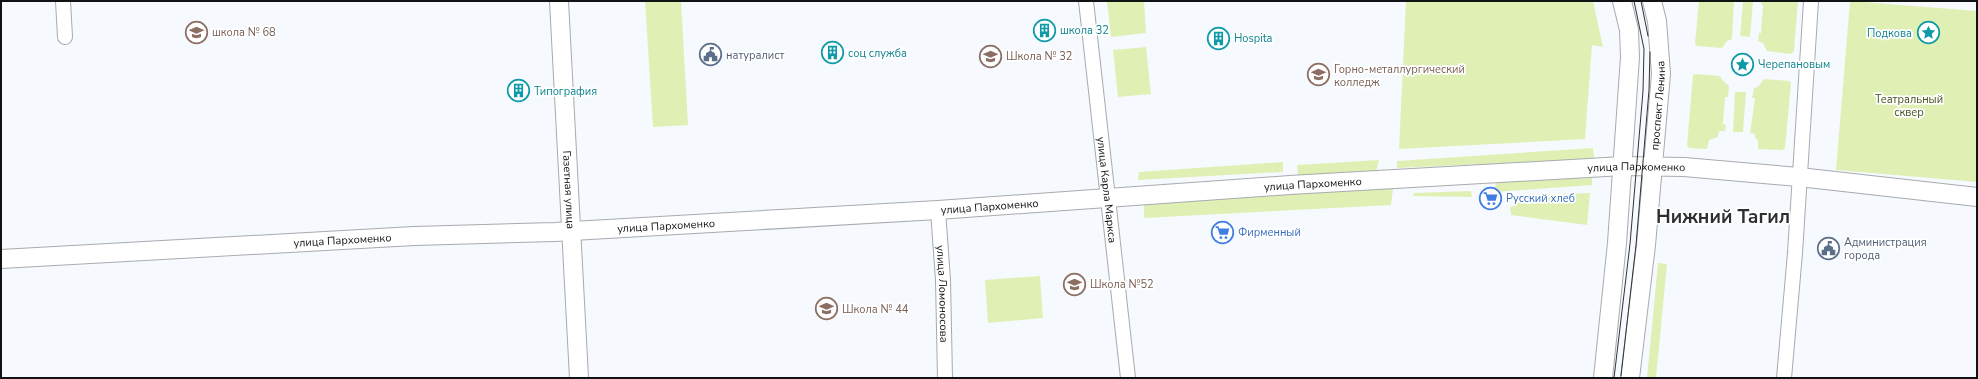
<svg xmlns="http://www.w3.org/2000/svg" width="1978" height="379" viewBox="0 0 1978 379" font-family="'Nunito Sans',sans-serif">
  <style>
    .green { fill: #e0f0b5 }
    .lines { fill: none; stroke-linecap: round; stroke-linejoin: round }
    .minor-casing { stroke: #a7aaaf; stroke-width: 16 }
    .major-casing { stroke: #a7aaaf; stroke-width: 20 }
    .minor { stroke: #fff; stroke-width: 14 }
    .major { stroke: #fff; stroke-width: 18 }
    .tram { stroke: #313235; stroke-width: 1 }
    .labels { text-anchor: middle; stroke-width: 3.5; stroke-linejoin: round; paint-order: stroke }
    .culture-label { font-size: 11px; fill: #0d838f; stroke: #fff; text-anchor: start }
    .education-label { font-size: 11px; fill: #785e54; stroke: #fff; text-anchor: start }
    .service-label { font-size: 11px; fill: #4e5e75; stroke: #fff; text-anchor: start }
    .park-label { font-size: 11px; fill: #44501b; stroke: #fff }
    .street-label { font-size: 11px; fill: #111214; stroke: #fff }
    .shop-label { font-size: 11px; fill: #366cbe; stroke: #fff; text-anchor: start }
    .town-label { font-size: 19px; font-weight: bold; fill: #2d2f33; stroke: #fff }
  </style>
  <rect width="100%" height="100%" fill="#f6f9fe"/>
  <path class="green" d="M 645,1 L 681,1 L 688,125 L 653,127 Z
    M 1107,1 L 1144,1 L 1146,33 L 1111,37 Z
    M 1406,1 L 1593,1 L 1603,47 L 1592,45 L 1585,139 L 1399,149 Z
    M 1699,1 L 1736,1 L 1734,2 L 1732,39 L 1727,41 L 1722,48 L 1697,46 L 1695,43 Z
    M 1743,1 L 1753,1 L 1750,37 L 1740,36 Z
    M 1761,1 L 1798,1 L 1794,51 L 1791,54 L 1767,51 L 1763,43 L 1758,41 L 1759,33 L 1761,33 L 1763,5 L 1761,4 Z
    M 1850,1 L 1977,11 L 1977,182 L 1836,170 Z
    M 1146,47 L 1151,94 L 1118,97 L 1113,50 Z
    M 1695,74 L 1720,76 L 1722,80 L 1729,86 L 1728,97 L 1725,97 L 1723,124 L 1726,125 L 1725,131 L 1719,131 L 1718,137 L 1709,140 L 1707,149 L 1689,148 L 1687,145 L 1693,75 Z
    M 1764,79 L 1789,81 L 1791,83 L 1785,148 L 1782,150 L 1758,149 L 1758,140 L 1755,138 L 1755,134 L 1750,133 L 1755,98 L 1752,98 L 1754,88 L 1758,87 Z
    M 1735,92 L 1746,92 L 1743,132 L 1733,132 Z
    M 1593,148 L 1594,159 L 1397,168 L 1397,161 Z
    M 1379,160 L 1376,172 L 1298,175 L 1297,165 Z
    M 1283,162 L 1283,172 L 1138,180 L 1139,172 Z
    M 1592,178 L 1592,185 L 1495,192 L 1496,181 Z
    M 1388,185 L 1393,189 L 1391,205 L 1144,218 L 1144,200 Z
    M 1471,191 L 1472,197 L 1413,196 L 1414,193 Z
    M 1590,193 L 1587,225 L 1511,215 L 1510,208 L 1526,195 Z
    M 1658,263 L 1667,264 L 1656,378 L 1647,378 Z
    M 1040,276 L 1043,318 L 988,323 L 985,280 Z"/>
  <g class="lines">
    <defs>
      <g id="minor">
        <path d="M 63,1 L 65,37"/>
        <path id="s1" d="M 1086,1 L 1128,378"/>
        <path id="s2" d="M 938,210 L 943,280 L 945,378"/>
        <path d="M 1784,378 L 1795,253 L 1811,1"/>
      </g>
      <g id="major">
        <path id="s3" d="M 559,1 L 579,378"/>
        <path id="s4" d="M 1,259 L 414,236 L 555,232 L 938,210 L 1290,185 L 1623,166 L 1684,167 L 1799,177 L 1977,197"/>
        <path d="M 1603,378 L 1617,243 L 1630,57 L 1629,30 L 1622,1"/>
        <path id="s5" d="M 1630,378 L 1646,245 L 1661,74 L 1657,21 L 1652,1"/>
      </g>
    </defs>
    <use href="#minor" class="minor-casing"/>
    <use href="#major" class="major-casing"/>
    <use href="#minor" class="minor"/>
    <use href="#major" class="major"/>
    <path class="tram" d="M 1641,1 L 1648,36
      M 1621,376 L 1636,245 L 1649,90 L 1650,52
      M 1614,378 L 1630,244 L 1643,91 L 1644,49 L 1634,1"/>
  </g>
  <defs>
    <symbol id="building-ring" viewBox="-11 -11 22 22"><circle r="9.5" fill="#fff" stroke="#0f9aa8" stroke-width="1.5"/><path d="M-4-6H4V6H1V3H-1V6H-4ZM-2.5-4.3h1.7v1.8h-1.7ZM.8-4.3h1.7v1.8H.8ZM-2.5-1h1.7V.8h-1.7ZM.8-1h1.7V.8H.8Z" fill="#0f9aa8"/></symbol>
    <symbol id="school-ring" viewBox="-11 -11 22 22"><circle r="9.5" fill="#fff" stroke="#8d6e63" stroke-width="1.5"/><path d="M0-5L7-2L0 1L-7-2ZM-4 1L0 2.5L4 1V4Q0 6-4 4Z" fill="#8d6e63"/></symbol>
    <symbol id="sight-ring" viewBox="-11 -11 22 22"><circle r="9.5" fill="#fff" stroke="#0f9aa8" stroke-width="1.5"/><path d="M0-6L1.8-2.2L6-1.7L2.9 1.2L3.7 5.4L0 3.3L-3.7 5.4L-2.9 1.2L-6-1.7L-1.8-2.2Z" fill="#0f9aa8"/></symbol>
    <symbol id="civic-ring" viewBox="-11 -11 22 22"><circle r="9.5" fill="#fff" stroke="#5c6f8a" stroke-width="1.5"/><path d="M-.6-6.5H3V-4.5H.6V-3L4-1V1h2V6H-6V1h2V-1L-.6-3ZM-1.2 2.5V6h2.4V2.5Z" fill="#5c6f8a"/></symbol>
    <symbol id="university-ring" viewBox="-11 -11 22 22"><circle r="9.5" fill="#fff" stroke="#8d6e63" stroke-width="1.5"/><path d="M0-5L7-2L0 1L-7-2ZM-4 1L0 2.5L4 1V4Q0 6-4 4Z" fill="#8d6e63"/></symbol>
    <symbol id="supermarket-ring" viewBox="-11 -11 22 22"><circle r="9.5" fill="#fff" stroke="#3f7fe0" stroke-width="1.5"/><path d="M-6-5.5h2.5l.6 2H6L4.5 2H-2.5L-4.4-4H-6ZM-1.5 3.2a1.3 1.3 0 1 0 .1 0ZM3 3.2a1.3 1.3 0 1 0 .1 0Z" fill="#3f7fe0"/></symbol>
  </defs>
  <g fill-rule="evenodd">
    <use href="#building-ring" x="1032" y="18" width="25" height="25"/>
    <use href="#school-ring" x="184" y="20" width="25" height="25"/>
    <use href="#sight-ring" x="1916" y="20" width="25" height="25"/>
    <use href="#building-ring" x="1206" y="26" width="25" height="25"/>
    <use href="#building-ring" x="820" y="40" width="25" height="25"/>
    <use href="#civic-ring" x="698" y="42" width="25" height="25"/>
    <use href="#school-ring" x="978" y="44" width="25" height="25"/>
    <use href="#sight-ring" x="1730" y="52" width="25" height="25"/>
    <use href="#university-ring" x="1306" y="62" width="25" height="25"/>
    <use href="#building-ring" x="506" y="78" width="25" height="25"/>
    <use href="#supermarket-ring" x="1478" y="186" width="25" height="25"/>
    <use href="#supermarket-ring" x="1210" y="220" width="25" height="25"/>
    <use href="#civic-ring" x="1816" y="236" width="25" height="25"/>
    <use href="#school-ring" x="1062" y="272" width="25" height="25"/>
    <use href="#school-ring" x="814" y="296" width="25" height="25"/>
  </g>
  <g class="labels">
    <g class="culture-label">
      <text x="1060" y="34">школа 32</text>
      <text x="1912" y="37" text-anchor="end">Подкова</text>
      <text x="1234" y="42">Hospita</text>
      <text x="848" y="57">соц служба</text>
      <text x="1758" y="68">Черепановым</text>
      <text x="534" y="95">Типография</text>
    </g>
    <g class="education-label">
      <text x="212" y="36">школа № 68</text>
      <text x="1006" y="60">Школа № 32</text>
      <text x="1334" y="73">Горно-металлургический<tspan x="1334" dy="13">колледж</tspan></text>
      <text x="1090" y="288">Школа №52</text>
      <text x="842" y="313">Школа № 44</text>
    </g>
    <g class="service-label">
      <text x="726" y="59">натуралист</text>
      <text x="1844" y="246">Администрация<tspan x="1844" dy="13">города</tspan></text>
    </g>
    <g class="park-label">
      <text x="1909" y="103">Театральный<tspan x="1909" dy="13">сквер</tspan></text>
    </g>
    <g class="street-label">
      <text dy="4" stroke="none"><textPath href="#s5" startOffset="274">проспект Ленина</textPath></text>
      <text dy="4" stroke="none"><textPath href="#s4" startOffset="1638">улица Пархоменко</textPath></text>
      <text dy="4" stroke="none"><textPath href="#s4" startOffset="1314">улица Пархоменко</textPath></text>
      <text dy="4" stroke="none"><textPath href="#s3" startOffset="189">Газетная улица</textPath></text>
      <text dy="4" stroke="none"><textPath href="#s1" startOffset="190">улица Карла Маркса</textPath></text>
      <text dy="4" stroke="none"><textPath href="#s4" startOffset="990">улица Пархоменко</textPath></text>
      <text dy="4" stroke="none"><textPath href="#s4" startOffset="666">улица Пархоменко</textPath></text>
      <text dy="4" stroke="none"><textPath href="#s4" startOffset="342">улица Пархоменко</textPath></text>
      <text dy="4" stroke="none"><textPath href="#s2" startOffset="84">улица Ломоносова</textPath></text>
    </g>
    <g class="shop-label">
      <text x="1506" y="202">Русский хлеб</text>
      <text x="1238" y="236">Фирменный</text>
    </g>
    <g class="town-label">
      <text x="1723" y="223">Нижний Тагил</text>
    </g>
  </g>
  <rect width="1978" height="379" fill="none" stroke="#111214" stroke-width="4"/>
</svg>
